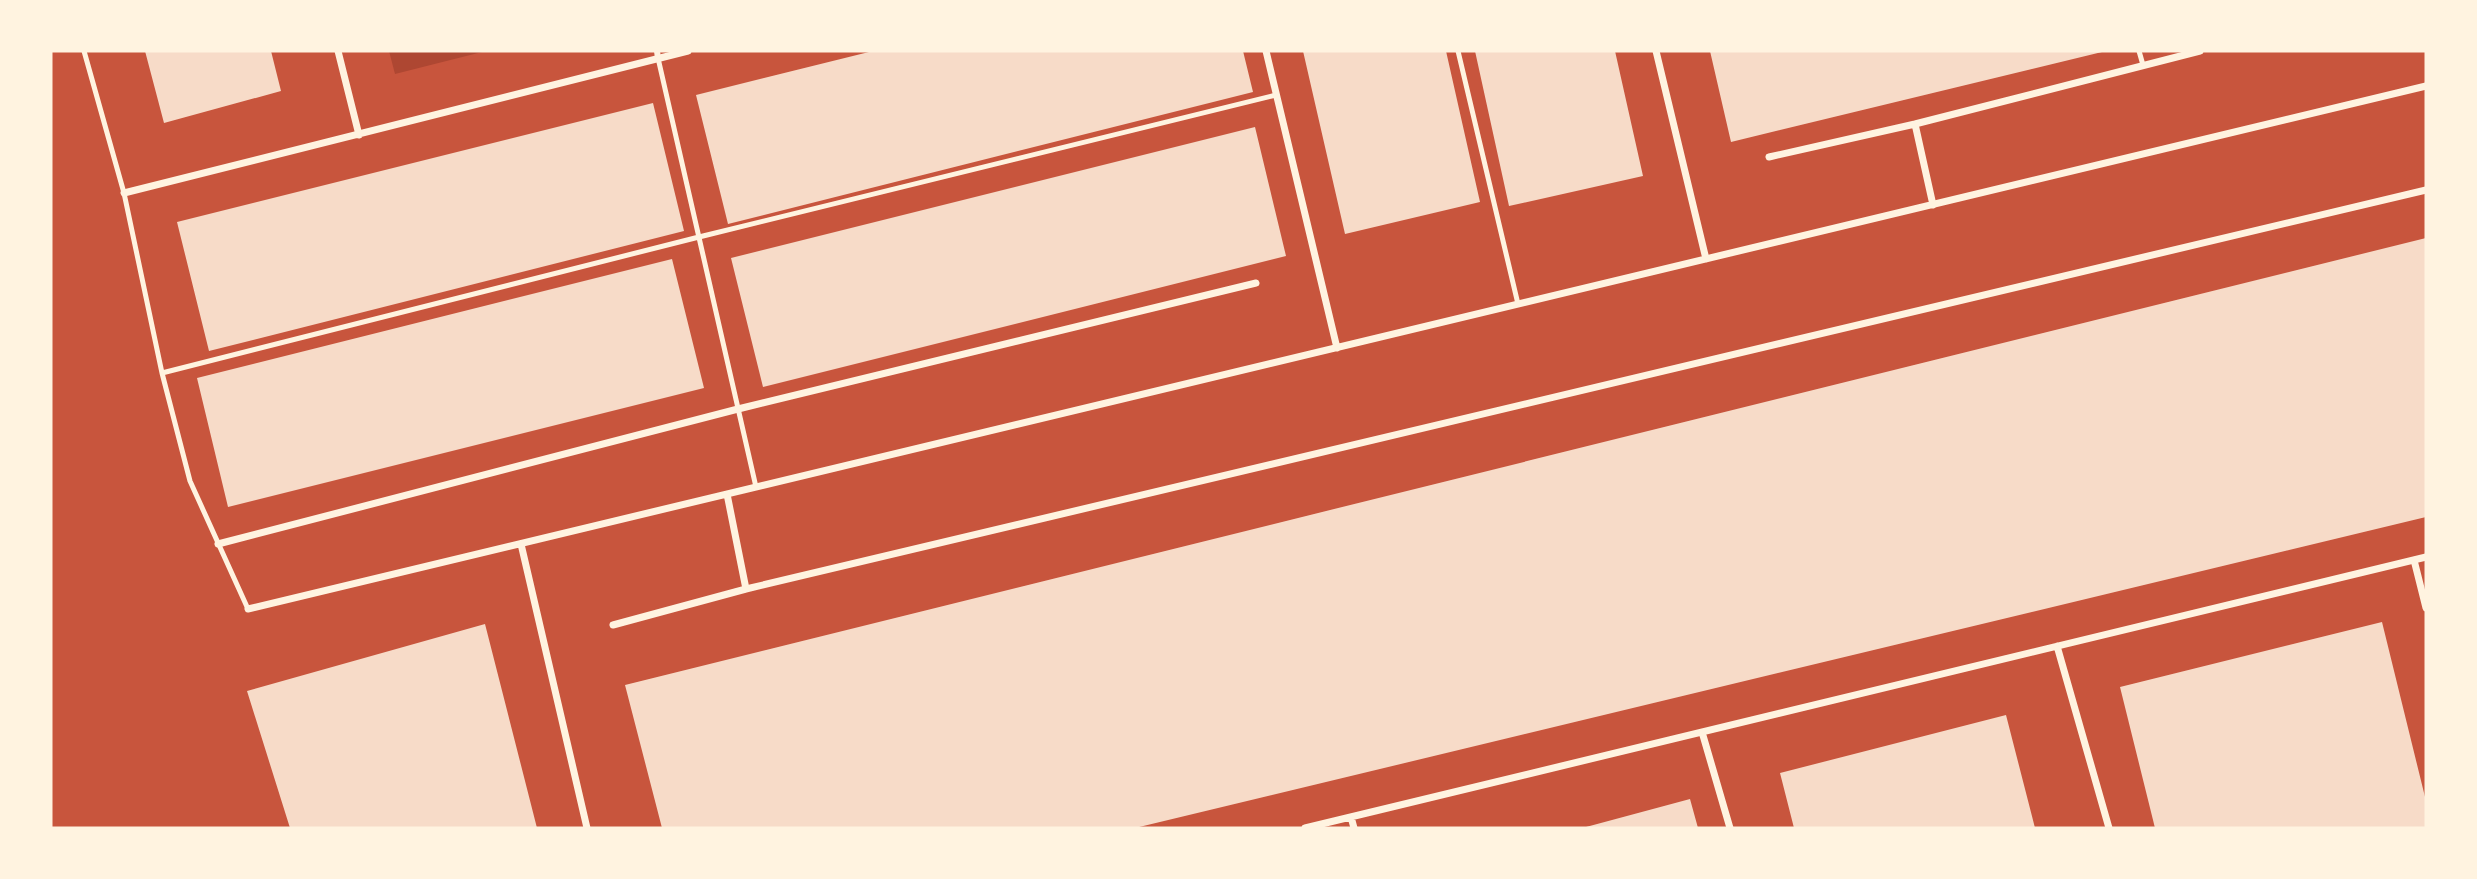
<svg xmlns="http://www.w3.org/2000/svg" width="2477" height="879" viewBox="0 0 2477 879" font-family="Bitter,serif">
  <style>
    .green { fill: #ae4732 }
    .building { fill: #f7dbc8 }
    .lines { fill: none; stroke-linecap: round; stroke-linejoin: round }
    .service { stroke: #fff3e0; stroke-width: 5 }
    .pedestrian { stroke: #fff3e0; stroke-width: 6 }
    .minor { stroke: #fff3e0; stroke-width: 7 }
  </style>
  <rect width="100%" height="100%" fill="#c8553d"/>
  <path class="green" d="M 389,51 L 486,51 L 395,74 Z"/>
  <path class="building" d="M 145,51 L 271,51 L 281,91 L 164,123 Z
    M 873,51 L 1243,51 L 1253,92 L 728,224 L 696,95 Z
    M 1303,51 L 1446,51 L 1480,202 L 1345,234 Z
    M 1475,51 L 1615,51 L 1643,176 L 1509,206 Z
    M 1710,51 L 2102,51 L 2102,52 L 1731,142 Z
    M 653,103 L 684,231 L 209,351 L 177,222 Z
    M 1255,127 L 1286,256 L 763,387 L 731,258 Z
    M 2426,238 L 2426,517 L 1135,828 L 662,828 L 625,685 Z
    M 672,259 L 704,388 L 228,507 L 197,378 Z
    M 2382,622 L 2426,801 L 2426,828 L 2155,828 L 2120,687 Z
    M 485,624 L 537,828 L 290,828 L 247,691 Z
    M 2006,715 L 2035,828 L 1794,828 L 1780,773 Z
    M 1690,799 L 1698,828 L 1586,828 L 1586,827 Z"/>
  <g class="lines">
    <path class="service" d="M 84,51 L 124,193 L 162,373 L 190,481 L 248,609
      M 1458,51 L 1518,304
      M 2139,51 L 2143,65
      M 658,58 L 756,487
      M 162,373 L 699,237 L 1276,95"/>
    <path class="pedestrian" d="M 657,51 L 658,58"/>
    <path class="minor" d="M 338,51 L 359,135
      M 1266,51 L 1337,348
      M 1656,51 L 1706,259
      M 1915,124 L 1933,205
      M 1769,157 L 1915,124 L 2200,51
      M 124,193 L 688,51
      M 727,494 L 746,589
      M 218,544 L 738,409 L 1256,283
      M 521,544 L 587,828
      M 2414,560 L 2426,608
      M 248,609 L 2426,86
      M 613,625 L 746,589 L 2426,190
      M 2057,646 L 2109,828
      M 1702,732 L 1730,828
      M 1351,817 L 1354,828
      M 1305,828 L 2426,557"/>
  </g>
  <rect width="2477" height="879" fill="none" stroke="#fff3e0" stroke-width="105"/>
</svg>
